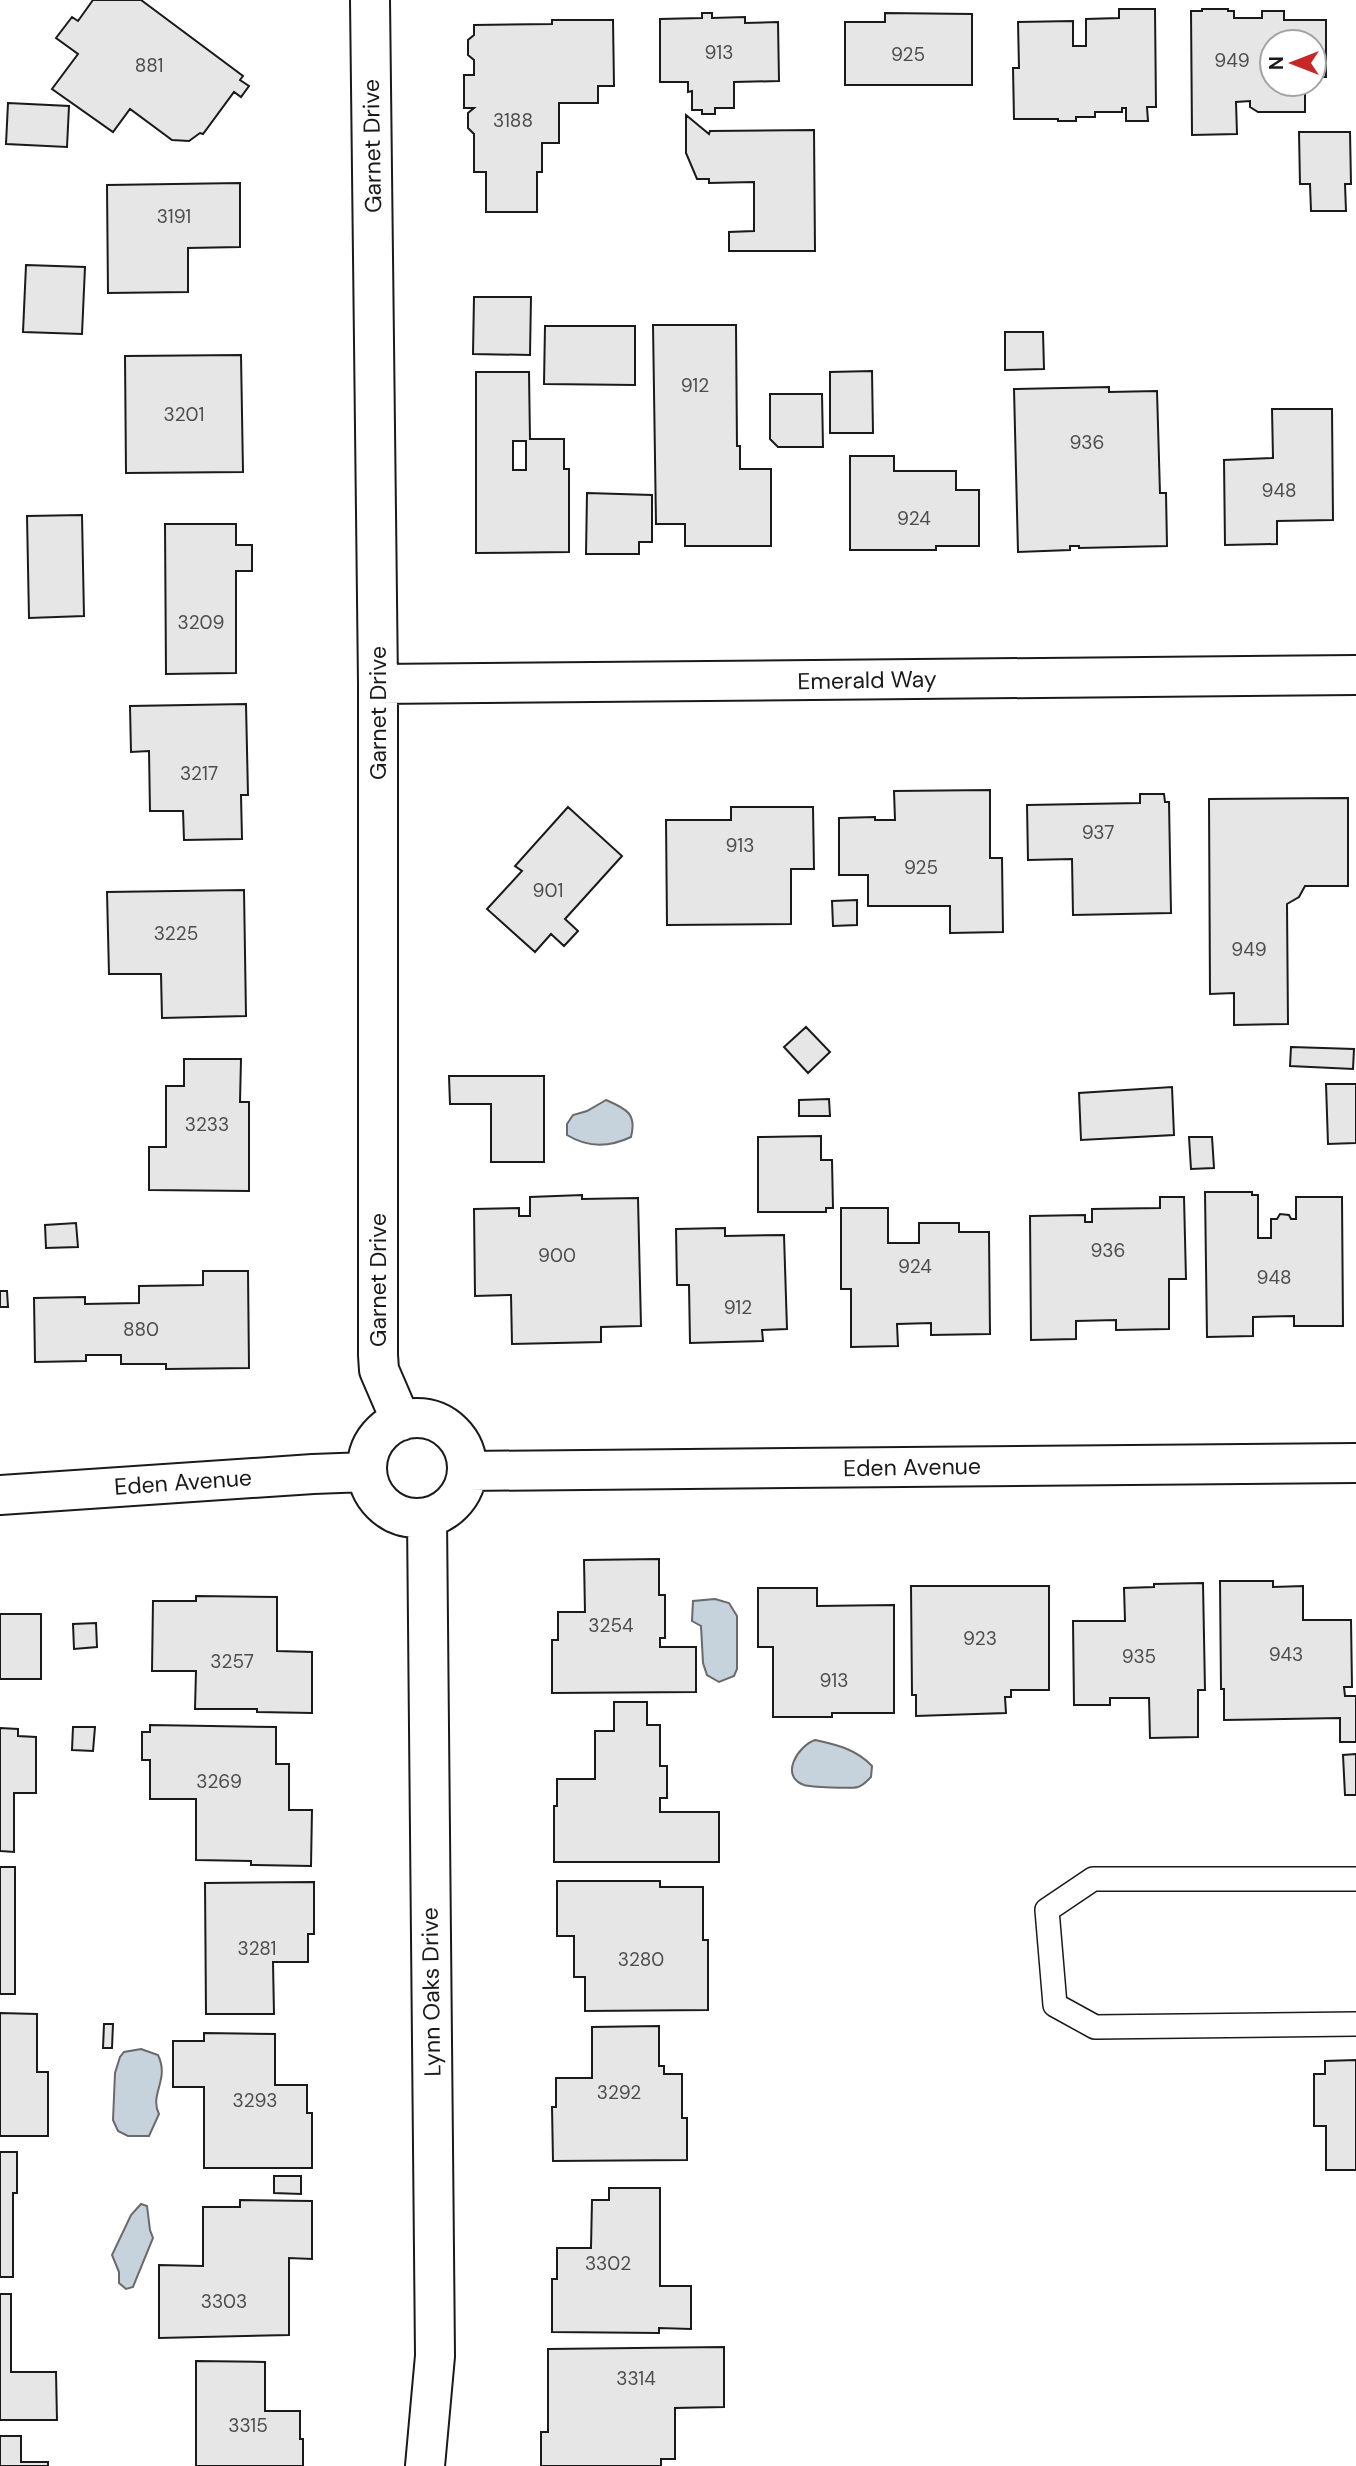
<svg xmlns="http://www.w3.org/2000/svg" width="1356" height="2466" viewBox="0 0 1356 2466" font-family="'DM Sans',sans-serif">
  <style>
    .water { fill: #c6d2dc; stroke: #6a6a6a; stroke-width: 2 }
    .building { fill: #e6e6e6; stroke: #1a1a1a; stroke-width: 2; fill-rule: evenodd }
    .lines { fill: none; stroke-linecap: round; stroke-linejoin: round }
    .service-casing { stroke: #1a1a1a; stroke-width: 26 }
    .minor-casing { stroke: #1a1a1a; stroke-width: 42 }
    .service { stroke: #fff; stroke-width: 23 }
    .minor { stroke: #fff; stroke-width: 38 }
    .labels { text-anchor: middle; stroke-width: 5; stroke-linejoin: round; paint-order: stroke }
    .number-label { font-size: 19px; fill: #4d4d4d }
    .street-label { font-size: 23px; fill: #1a1a1a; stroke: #fff }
  </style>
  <rect width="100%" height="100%" fill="#fff"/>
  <path class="water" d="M 606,1100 C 627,1109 637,1114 631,1137 C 610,1147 588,1148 567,1135 L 567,1124 L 573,1115 L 587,1111 Z
    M 715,1599 L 729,1603 L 737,1616 L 737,1669 L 734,1676 L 719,1682 L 707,1675 L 703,1663 L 701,1626 L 692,1621 L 693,1601 Z
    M 815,1740 C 837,1745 856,1749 872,1766 L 871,1777 C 867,1781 864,1785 858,1787 C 851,1789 811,1787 804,1785 C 779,1776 798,1746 815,1740 Z
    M 141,2049 L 158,2055 C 170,2080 149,2094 159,2114 L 149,2136 L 128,2136 L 118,2131 L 113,2120 L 115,2073 L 120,2057 L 124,2052 Z
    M 141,2204 L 147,2206 L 150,2230 L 153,2238 L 133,2287 L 126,2289 L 119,2283 L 119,2272 L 112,2255 L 131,2215 Z"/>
  <path class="building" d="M 93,0 L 141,0 L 243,76 L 240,80 L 249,86 L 241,97 L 234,92 L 203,134 L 200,133 L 189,141 L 172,140 L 130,109 L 113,132 L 52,89 L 78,54 L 56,38 L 72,17 L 78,21 Z
    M 1119,9 L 1155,9 L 1156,107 L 1147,107 L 1148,121 L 1126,121 L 1126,108 L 1122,108 L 1122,112 L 1095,112 L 1095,117 L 1076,117 L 1076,121 L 1058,121 L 1058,119 L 1014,119 L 1013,68 L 1019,68 L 1018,22 L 1073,21 L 1073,46 L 1086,46 L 1086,19 L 1119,18 Z
    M 1202,9 L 1228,9 L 1228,11 L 1234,11 L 1234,18 L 1262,18 L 1262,11 L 1284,11 L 1284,20 L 1326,20 L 1326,77 L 1314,77 L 1314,42 L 1272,42 L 1272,84 L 1305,84 L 1305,112 L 1258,112 L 1250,107 L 1250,101 L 1236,102 L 1237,134 L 1192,135 L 1191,11 L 1202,11 Z
    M 702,13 L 712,13 L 712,18 L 745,17 L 745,23 L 778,22 L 779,81 L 734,82 L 734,108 L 715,108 L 715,114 L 702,114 L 702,110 L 692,110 L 692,91 L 688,92 L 688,82 L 660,82 L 660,19 L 702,18 Z
    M 885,13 L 972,14 L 972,85 L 845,85 L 845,22 L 885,22 Z
    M 552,20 L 613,20 L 614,86 L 598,86 L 598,103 L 559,103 L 559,143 L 542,143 L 542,172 L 537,172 L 537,212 L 486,212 L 486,172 L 474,172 L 474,134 L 468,128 L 468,113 L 474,108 L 464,108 L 464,75 L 474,75 L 474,60 L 468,55 L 468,40 L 474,35 L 474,25 L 552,24 Z
    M 8,103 L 69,106 L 67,147 L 6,144 Z
    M 686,115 L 709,134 L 710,131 L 814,130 L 815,251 L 729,251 L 729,232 L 754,231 L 754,182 L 709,183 L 709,179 L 697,179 L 686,153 Z
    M 1299,132 L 1350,132 L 1351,184 L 1345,184 L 1346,211 L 1311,211 L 1310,184 L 1300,184 Z
    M 240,183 L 240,247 L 188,248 L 188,292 L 108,293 L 107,185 Z
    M 26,265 L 85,267 L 82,334 L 23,332 Z
    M 474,297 L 531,297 L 530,355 L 473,354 Z
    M 653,325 L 736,325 L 737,446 L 740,446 L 740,469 L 771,469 L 771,546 L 685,546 L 685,524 L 656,524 Z
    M 545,326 L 635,326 L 635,385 L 544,384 Z
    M 1005,332 L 1043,332 L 1044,369 L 1005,370 Z
    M 241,355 L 243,472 L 126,473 L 125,356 Z
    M 872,371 L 873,433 L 830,433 L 830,372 Z
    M 476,372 L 529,372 L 530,439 L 564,439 L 564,469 L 569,469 L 569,552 L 476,553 ZM 513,441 L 526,441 L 526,470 L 513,470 Z
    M 1109,387 L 1109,392 L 1157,391 L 1160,493 L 1166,493 L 1167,546 L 1079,548 L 1079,546 L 1070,546 L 1070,550 L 1018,552 L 1014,389 Z
    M 770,394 L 822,394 L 823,447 L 778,447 L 770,439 Z
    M 1272,409 L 1332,409 L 1333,520 L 1277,521 L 1277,544 L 1225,545 L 1224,460 L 1273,458 Z
    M 850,456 L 894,456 L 894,471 L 956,471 L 956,490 L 979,490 L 979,546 L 936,546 L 936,550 L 850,550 Z
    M 587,493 L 652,495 L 652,542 L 639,542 L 639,554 L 586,554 Z
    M 82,515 L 84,616 L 29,618 L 27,516 Z
    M 165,524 L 236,524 L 236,545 L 252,545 L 252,571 L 236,571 L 236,673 L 166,674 Z
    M 246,704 L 248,795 L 241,795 L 242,839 L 184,840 L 183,811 L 150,811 L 149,751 L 131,752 L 130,706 Z
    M 990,790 L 990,858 L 1002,858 L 1003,932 L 950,933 L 950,906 L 868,906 L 868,875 L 839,875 L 839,818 L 875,817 L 875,820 L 895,820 L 894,791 Z
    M 1140,794 L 1164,794 L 1165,802 L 1169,802 L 1171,913 L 1073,915 L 1072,859 L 1028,860 L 1027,805 L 1140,803 Z
    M 1348,798 L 1348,886 L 1305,886 L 1299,897 L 1287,904 L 1288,1024 L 1234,1025 L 1234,993 L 1210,994 L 1209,799 Z
    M 568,807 L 622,856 L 565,919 L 578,931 L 564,946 L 551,934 L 535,952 L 487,909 L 522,871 L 515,866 Z
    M 731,807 L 813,807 L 814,869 L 791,869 L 791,924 L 667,925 L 666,820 L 731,820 Z
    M 244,890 L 246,1016 L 162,1018 L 161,974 L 109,974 L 107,892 Z
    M 857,900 L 857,925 L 833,926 L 832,901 Z
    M 806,1027 L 830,1052 L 808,1073 L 784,1047 Z
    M 1291,1047 L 1354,1049 L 1353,1069 L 1290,1066 Z
    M 184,1059 L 241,1059 L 240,1102 L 249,1102 L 249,1191 L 149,1190 L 149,1147 L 166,1147 L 166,1086 L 184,1086 Z
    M 449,1076 L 544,1076 L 544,1162 L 491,1162 L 491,1104 L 450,1104 Z
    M 1326,1084 L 1356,1084 L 1356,1143 L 1328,1144 Z
    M 1172,1087 L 1174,1135 L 1081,1140 L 1079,1093 Z
    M 829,1099 L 830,1116 L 799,1116 L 799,1100 Z
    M 821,1136 L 821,1160 L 832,1160 L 833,1208 L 826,1208 L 826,1212 L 758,1212 L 758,1137 Z
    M 1189,1137 L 1212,1137 L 1214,1168 L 1191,1169 Z
    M 1205,1192 L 1252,1192 L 1252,1195 L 1258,1195 L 1258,1238 L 1271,1238 L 1271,1219 L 1277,1219 L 1280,1214 L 1289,1215 L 1291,1219 L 1296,1219 L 1296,1197 L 1342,1197 L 1343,1326 L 1294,1326 L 1294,1316 L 1253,1317 L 1253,1336 L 1207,1337 Z
    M 582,1195 L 582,1199 L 638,1198 L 641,1326 L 601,1327 L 601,1342 L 512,1344 L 511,1295 L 475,1296 L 474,1209 L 519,1208 L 519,1216 L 530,1216 L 530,1197 Z
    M 1160,1197 L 1184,1197 L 1186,1279 L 1169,1279 L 1169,1329 L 1116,1330 L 1116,1320 L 1076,1321 L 1076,1339 L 1031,1340 L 1030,1216 L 1085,1215 L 1085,1222 L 1092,1222 L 1092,1209 L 1160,1208 Z
    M 841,1208 L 888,1208 L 888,1243 L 919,1243 L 919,1223 L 959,1223 L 959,1232 L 989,1232 L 990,1334 L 931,1335 L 931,1323 L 897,1324 L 898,1346 L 851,1347 L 851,1289 L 841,1289 Z
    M 76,1223 L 78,1247 L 46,1248 L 45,1225 Z
    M 725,1228 L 725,1236 L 784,1235 L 787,1329 L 762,1330 L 763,1341 L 690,1343 L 689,1285 L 677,1285 L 676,1229 Z
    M 203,1271 L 248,1271 L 249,1368 L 166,1369 L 166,1364 L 121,1364 L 121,1355 L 86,1355 L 86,1361 L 35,1362 L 34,1298 L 85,1297 L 85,1304 L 139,1303 L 139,1286 L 203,1285 Z
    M 0,1291 L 7,1291 L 8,1307 L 0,1307 Z
    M 659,1559 L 659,1595 L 665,1595 L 665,1638 L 660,1638 L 660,1647 L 696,1647 L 696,1692 L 552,1693 L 552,1640 L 558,1640 L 558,1612 L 585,1612 L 584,1560 Z
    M 1220,1581 L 1273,1581 L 1273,1587 L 1303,1586 L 1303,1620 L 1351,1620 L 1352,1687 L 1344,1687 L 1345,1696 L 1356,1696 L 1356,1742 L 1340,1742 L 1340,1718 L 1224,1720 L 1224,1689 L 1221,1689 Z
    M 1203,1583 L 1205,1690 L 1198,1690 L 1198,1737 L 1150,1738 L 1149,1698 L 1110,1698 L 1110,1705 L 1074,1705 L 1073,1621 L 1125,1621 L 1124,1588 L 1154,1587 L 1154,1584 Z
    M 911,1586 L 1049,1586 L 1049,1690 L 1011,1690 L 1011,1697 L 1005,1697 L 1006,1713 L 916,1716 L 916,1695 L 912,1695 Z
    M 758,1588 L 817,1588 L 817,1606 L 894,1605 L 894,1713 L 832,1713 L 832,1717 L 773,1717 L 773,1647 L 758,1647 Z
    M 196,1596 L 277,1597 L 277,1651 L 312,1652 L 312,1713 L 257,1712 L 257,1709 L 195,1709 L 196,1671 L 152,1671 L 153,1601 L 196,1601 Z
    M 0,1614 L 41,1614 L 41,1679 L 0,1679 Z
    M 96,1623 L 97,1647 L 74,1649 L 73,1624 Z
    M 614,1702 L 647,1702 L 647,1725 L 660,1725 L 660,1766 L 667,1766 L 667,1798 L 660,1798 L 660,1812 L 719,1812 L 719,1862 L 554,1862 L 554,1806 L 557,1806 L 557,1779 L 595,1779 L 595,1731 L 614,1731 Z
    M 150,1725 L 276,1727 L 276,1764 L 289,1764 L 289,1810 L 312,1810 L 311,1866 L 251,1865 L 251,1861 L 196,1860 L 196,1799 L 150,1799 L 150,1760 L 142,1760 L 142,1732 L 150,1732 Z
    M 73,1727 L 95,1727 L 93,1751 L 72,1750 Z
    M 0,1728 L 18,1729 L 18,1736 L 36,1737 L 36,1793 L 14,1793 L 14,1852 L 0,1851 Z
    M 1356,1754 L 1356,1795 L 1345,1795 L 1343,1755 Z
    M 0,1867 L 15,1867 L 15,1994 L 0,1994 Z
    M 557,1881 L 660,1881 L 660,1887 L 703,1887 L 703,1940 L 708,1940 L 708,2010 L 585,2011 L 585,1977 L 574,1977 L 574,1936 L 557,1936 Z
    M 314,1882 L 314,1934 L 308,1934 L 308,1962 L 273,1962 L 274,2014 L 206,2014 L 205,1883 Z
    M 0,2013 L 37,2014 L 37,2072 L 48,2072 L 48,2136 L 0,2136 Z
    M 104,2024 L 113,2024 L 112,2048 L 103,2048 Z
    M 659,2026 L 659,2066 L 664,2066 L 664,2074 L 682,2074 L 682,2118 L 687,2118 L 687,2160 L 553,2161 L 552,2107 L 556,2107 L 556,2078 L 592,2078 L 592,2027 Z
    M 204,2033 L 275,2034 L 275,2085 L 307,2085 L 307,2113 L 312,2113 L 312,2168 L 204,2168 L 204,2087 L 173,2087 L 173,2041 L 204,2041 Z
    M 1356,2060 L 1356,2170 L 1326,2170 L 1326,2126 L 1314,2126 L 1314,2074 L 1325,2074 L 1325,2061 Z
    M 0,2152 L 17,2152 L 17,2193 L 13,2193 L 13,2277 L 0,2277 Z
    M 274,2176 L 301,2176 L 301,2194 L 274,2193 Z
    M 609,2188 L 660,2188 L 660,2286 L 691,2286 L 691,2329 L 659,2328 L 659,2333 L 552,2332 L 552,2279 L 557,2279 L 557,2248 L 591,2248 L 592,2200 L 609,2200 Z
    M 240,2200 L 312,2201 L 312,2259 L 289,2258 L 289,2335 L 159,2338 L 159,2265 L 203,2266 L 203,2207 L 240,2207 Z
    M 0,2294 L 11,2294 L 11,2372 L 56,2372 L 57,2420 L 0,2420 Z
    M 724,2347 L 724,2407 L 675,2408 L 675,2459 L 661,2459 L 661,2466 L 541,2466 L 541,2432 L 548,2432 L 548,2349 Z
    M 196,2361 L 265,2362 L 265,2411 L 300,2411 L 300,2439 L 303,2439 L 303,2466 L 196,2466 Z
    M 0,2436 L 21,2436 L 21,2462 L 48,2462 L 48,2466 L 0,2466 Z"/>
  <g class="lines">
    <defs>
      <path id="service" d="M 1356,1879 L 1093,1879 L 1047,1910 L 1055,2005 L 1095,2027 L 1356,2024"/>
      <path id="minor" d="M 370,0 L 378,684 L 378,1355 L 379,1370 L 401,1421
        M 378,684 L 1356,675
        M367 1468a50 50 0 1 1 100 0a50 50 0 1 1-100 0Z
        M 468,1471 L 1356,1463
        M 0,1495 L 313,1474 L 367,1472
        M 425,2466 L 435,2356 L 427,1518"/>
    </defs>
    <use href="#service" class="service-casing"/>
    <use href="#minor" class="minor-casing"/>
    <use href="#service" class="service"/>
    <use href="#minor" class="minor"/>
  </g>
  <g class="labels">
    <g class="number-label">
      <text x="719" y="59">913</text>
      <text x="908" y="61">925</text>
      <text x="1232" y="67">949</text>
      <text x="149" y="72">881</text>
      <text x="513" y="127">3188</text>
      <text x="174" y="223">3191</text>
      <text x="695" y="392">912</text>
      <text x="184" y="421">3201</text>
      <text x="1087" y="449">936</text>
      <text x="1279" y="497">948</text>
      <text x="914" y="525">924</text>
      <text x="201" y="629">3209</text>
      <text x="199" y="780">3217</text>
      <text x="1098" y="839">937</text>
      <text x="740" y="852">913</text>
      <text x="921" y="874">925</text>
      <text x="548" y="897">901</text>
      <text x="176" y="940">3225</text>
      <text x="1249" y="956">949</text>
      <text x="207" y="1131">3233</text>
      <text x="1108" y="1257">936</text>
      <text x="557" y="1262">900</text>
      <text x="915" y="1273">924</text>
      <text x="1274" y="1284">948</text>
      <text x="738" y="1314">912</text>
      <text x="141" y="1336">880</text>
      <text x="611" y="1632">3254</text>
      <text x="980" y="1645">923</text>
      <text x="1286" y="1661">943</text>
      <text x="1139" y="1663">935</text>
      <text x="232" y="1668">3257</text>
      <text x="834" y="1687">913</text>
      <text x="219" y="1788">3269</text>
      <text x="257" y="1955">3281</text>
      <text x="641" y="1966">3280</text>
      <text x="619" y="2099">3292</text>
      <text x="255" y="2107">3293</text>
      <text x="608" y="2270">3302</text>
      <text x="224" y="2308">3303</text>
      <text x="636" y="2385">3314</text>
      <text x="248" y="2432">3315</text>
    </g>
    <g class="street-label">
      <text transform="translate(372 146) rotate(-91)" y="8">Garnet Drive</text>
      <text transform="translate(867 680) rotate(-1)" y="8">Emerald Way</text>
      <text transform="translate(378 713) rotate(-90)" y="8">Garnet Drive</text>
      <text transform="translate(378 1280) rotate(-90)" y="8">Garnet Drive</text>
      <text transform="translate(912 1467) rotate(-1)" y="8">Eden Avenue</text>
      <text transform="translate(183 1482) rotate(-4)" y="8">Eden Avenue</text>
      <text transform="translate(431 1992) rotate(-91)" y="8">Lynn Oaks Drive</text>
    </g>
  </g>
  <g transform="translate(1293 63) rotate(270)"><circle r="33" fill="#ffffff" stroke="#a3a3a3" stroke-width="2"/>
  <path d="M0-5L12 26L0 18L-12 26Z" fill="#c62828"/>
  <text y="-10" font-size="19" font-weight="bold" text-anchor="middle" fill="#1a1a1a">N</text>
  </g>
</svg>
